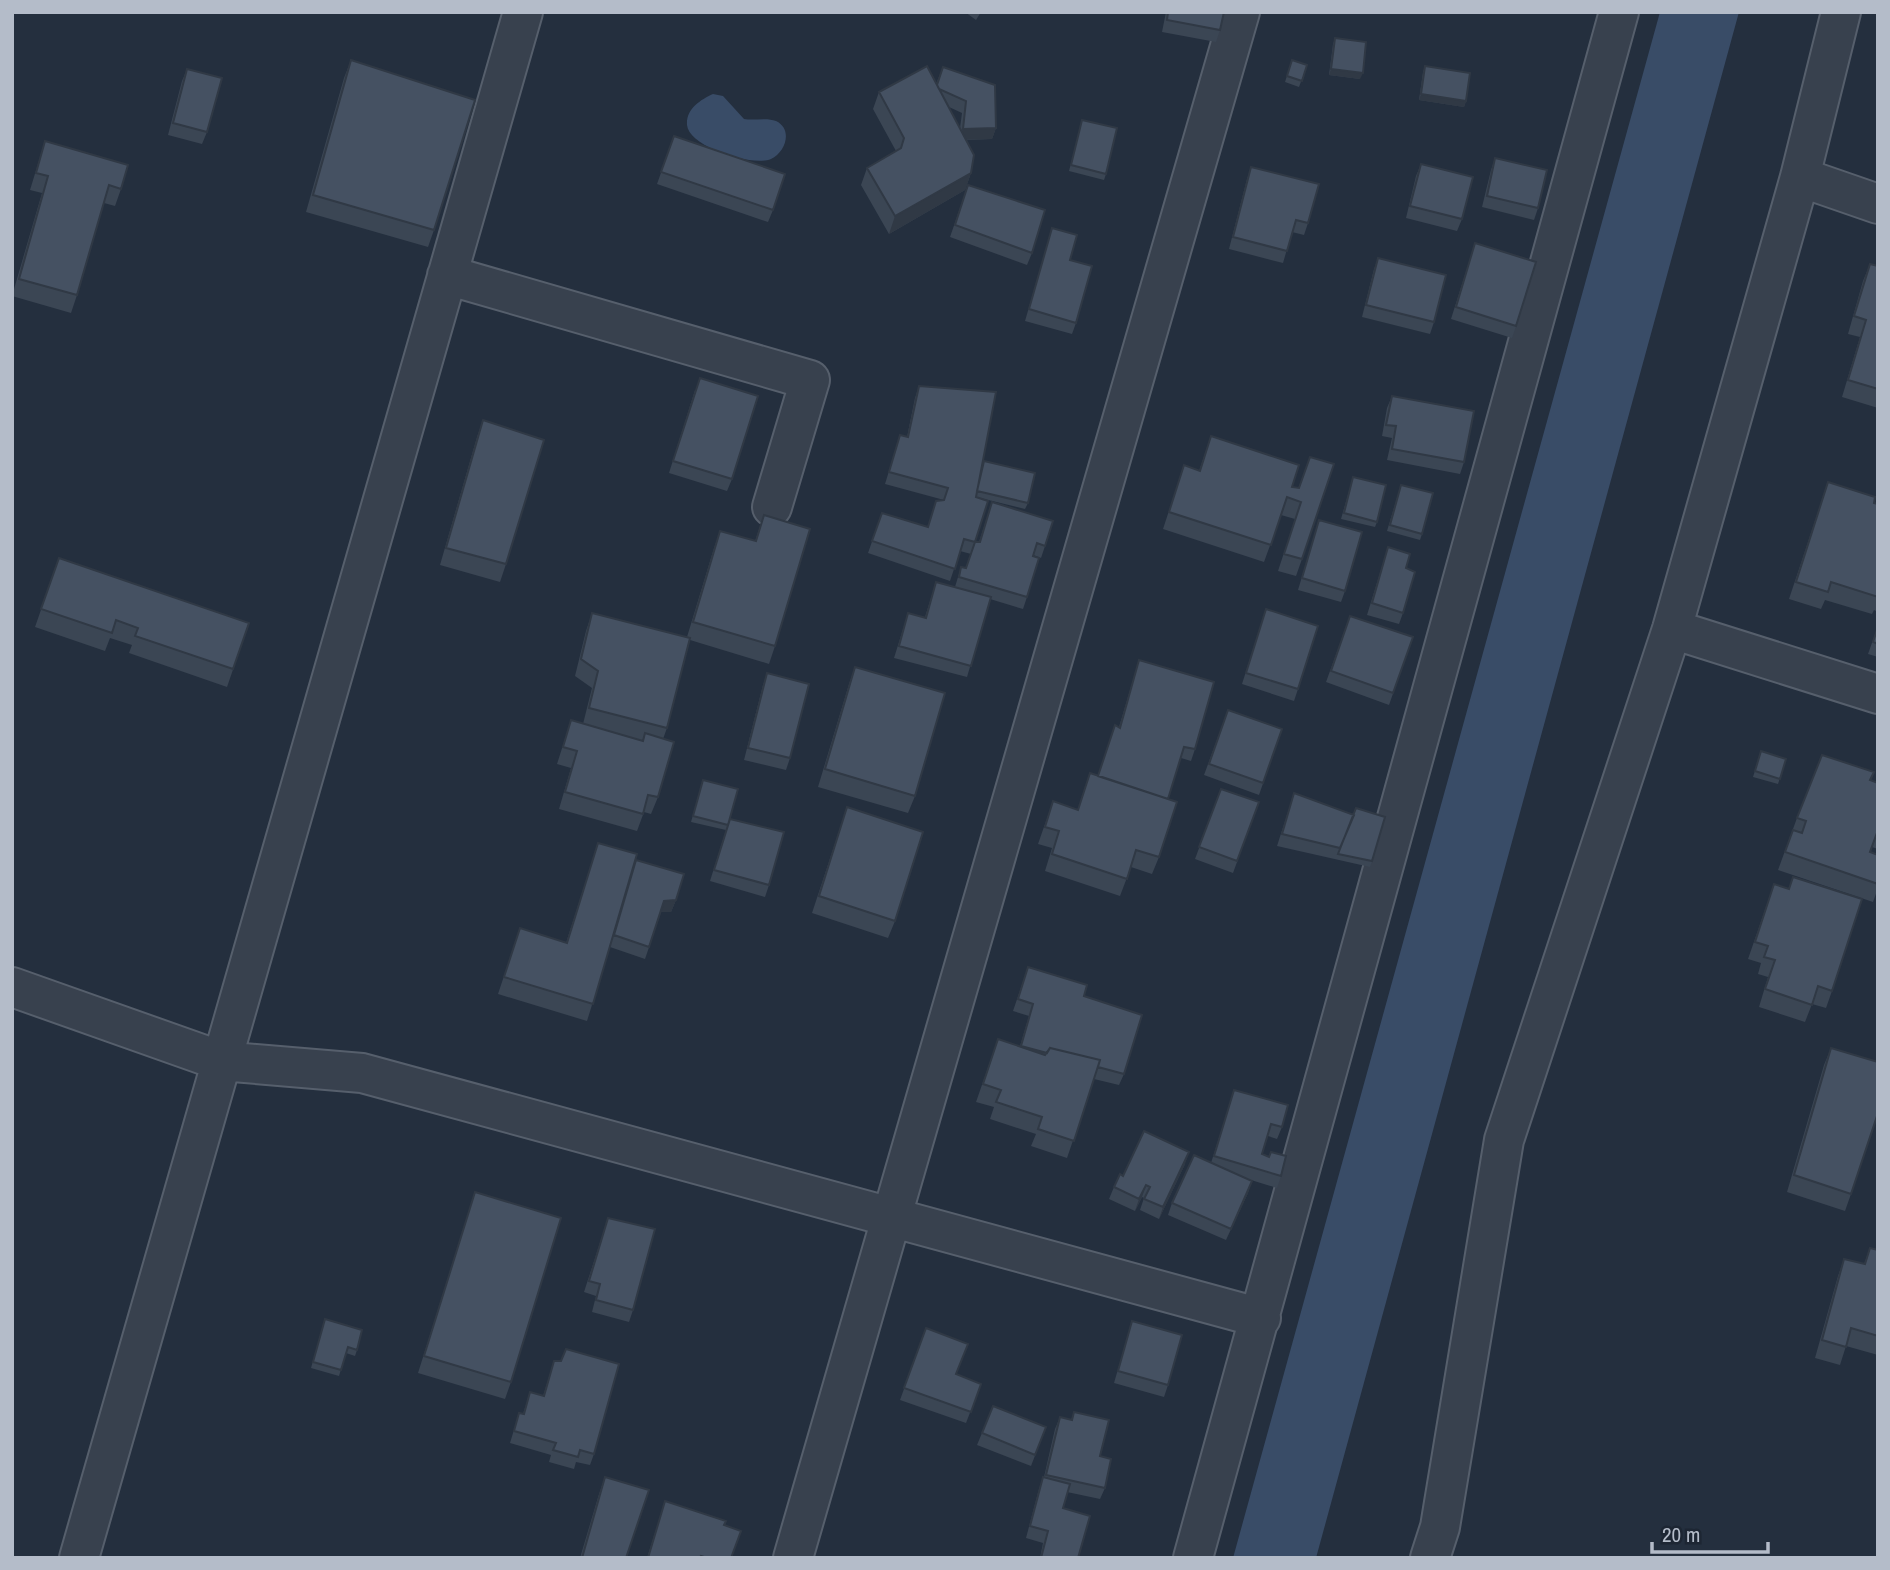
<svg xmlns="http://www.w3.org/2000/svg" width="1890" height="1570" viewBox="0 0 1890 1570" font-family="'Archivo Narrow',sans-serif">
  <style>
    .water { fill: #394c67 }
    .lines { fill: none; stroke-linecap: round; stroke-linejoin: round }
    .street-casing { stroke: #565f6c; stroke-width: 42 }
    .street { stroke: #38414e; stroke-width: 38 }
    .wall { fill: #3b4654; fill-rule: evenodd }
    .shaded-wall { fill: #303945 }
    .building { fill: #455162; stroke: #303945; stroke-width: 2 }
  </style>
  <rect width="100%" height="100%" fill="#242f3e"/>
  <path class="water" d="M 1660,12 L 1739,12 L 1316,1558 L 1233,1558 Z
    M 713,94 L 723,96 L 744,119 C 755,121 766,117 776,121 C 793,129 786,152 771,159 C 752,167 689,147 687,125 C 686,109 700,100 713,94 Z"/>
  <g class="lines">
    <defs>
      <path id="street" d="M 1800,177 L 1878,204
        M 447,275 L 810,380 L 772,507
        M 1672,629 L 1878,694
        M 12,987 L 221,1061 L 362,1073 L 1261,1318
        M 79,1558 L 523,12
        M 793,1558 L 1240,12
        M 1193,1558 L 1619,12
        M 1430,1558 L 1440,1527 L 1504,1140 L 1672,629 L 1800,177 L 1841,12"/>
    </defs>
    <use href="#street" class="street-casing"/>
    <use href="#street" class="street"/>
  </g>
  <path class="wall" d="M 965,12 L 981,12 L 976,20 Z
    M 1166,12 L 1224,12 L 1220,30 L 1216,42 L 1162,32 Z
    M 1335,38 L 1360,79 L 1329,75 L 1333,44 Z
    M 351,60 L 434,230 L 428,247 L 306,212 L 344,78 Z
    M 1292,60 L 1307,65 L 1299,87 L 1285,82 Z
    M 1425,66 L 1466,101 L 1464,107 L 1419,100 L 1423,72 Z
    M 943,67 L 996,128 L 992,139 L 967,140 L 971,173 L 965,190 L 889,234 L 861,185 L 867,168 L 896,151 L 873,109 L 879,92 L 936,84 ZM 949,107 L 962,113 L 960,128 Z
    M 187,69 L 207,132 L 202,144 L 168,135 L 182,81 Z
    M 1082,120 L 1106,174 L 1104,180 L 1069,171 Z
    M 674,136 L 773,210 L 768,222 L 657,184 Z
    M 45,141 L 121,189 L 115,206 L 104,203 L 77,295 L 71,313 L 12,296 L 42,193 L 30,190 Z
    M 1495,158 L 1538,208 L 1534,220 L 1482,207 L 1491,170 Z
    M 1421,164 L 1462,219 L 1457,231 L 1406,218 L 1416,176 Z
    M 1251,167 L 1308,223 L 1304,235 L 1292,232 L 1283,263 L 1229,249 L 1247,179 Z
    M 968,185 L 1032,253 L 1027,265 L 950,237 Z
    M 1052,228 L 1070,260 L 1076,323 L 1072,334 L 1025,321 Z
    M 1475,243 L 1516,326 L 1512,338 L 1451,319 Z
    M 1378,258 L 1434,322 L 1430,334 L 1362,317 L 1374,269 Z
    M 1870,264 L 1878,266 L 1878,408 L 1842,397 L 1860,337 L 1848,334 L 1863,281 Z
    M 919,386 L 982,465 L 1028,503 L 1025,509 L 976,497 L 975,542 L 979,542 L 992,502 L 1045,546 L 1041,558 L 1033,555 L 1027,597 L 1023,609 L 990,599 L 967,677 L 894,658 L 908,613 L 925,617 L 936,582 L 955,587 L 961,567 L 966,568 L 971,554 L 960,551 L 950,581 L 868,553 L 882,513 L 927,527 L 944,500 L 885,484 L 900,435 L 907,437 L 915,398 Z
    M 695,390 L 732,479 L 727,491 L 669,473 Z
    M 1392,396 L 1464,462 L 1460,474 L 1387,460 L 1392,438 L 1382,436 L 1387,408 Z
    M 483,420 L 506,564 L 500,582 L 440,565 L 477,437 Z
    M 1211,436 L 1292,487 L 1299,488 L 1310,457 L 1302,559 L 1296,576 L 1278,571 L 1295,519 L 1281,515 L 1264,562 L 1163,529 L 1184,465 L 1199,471 Z
    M 1353,477 L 1377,522 L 1375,527 L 1341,519 Z
    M 1828,482 L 1878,504 L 1878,612 L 1874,610 L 1872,614 L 1825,600 L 1821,609 L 1789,599 Z
    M 1399,491 L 1422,534 L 1420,540 L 1387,531 Z
    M 764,515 L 775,646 L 769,664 L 690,640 L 667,728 L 663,739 L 658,797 L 651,814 L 644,812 L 637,831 L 559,809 L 571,768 L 557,764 L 571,720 L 583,724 L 592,688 L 575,676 L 586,631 L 592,613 L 687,637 L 714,548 L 720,531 L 755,541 Z
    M 1319,520 L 1345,591 L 1341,602 L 1298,590 Z
    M 1388,547 L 1406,568 L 1403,613 L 1399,624 L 1367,615 Z
    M 59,558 L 249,623 L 227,687 L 129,653 L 132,645 L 110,638 L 105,651 L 35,627 Z
    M 1350,616 L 1413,637 L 1389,705 L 1326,682 Z
    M 1262,621 L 1298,689 L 1294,701 L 1242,684 Z
    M 1878,626 L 1878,657 L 1868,654 Z
    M 1139,660 L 1195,749 L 1191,761 L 1181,758 L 1168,799 L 1159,857 L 1152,874 L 1131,867 L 1120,896 L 1045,871 L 1052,848 L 1038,844 L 1053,801 L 1078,810 L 1098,776 L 1119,727 Z
    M 855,667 L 915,796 L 908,813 L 818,787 L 849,684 Z
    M 767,673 L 790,758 L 786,770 L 744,760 L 763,685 Z
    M 1228,710 L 1282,729 L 1259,795 L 1204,775 Z
    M 1761,751 L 1786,759 L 1778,784 L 1753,777 Z
    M 703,780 L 728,825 L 769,885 L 765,897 L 710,881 L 726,830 L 691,822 Z
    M 1871,780 L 1878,783 L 1878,849 L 1872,847 L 1870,852 L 1878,855 L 1878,888 L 1873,902 L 1778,870 L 1797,818 Z
    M 1221,789 L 1259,802 L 1233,873 L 1195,859 Z
    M 1294,793 L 1372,861 L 1370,867 L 1277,846 Z
    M 847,807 L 895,921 L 888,938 L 812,913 Z
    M 598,843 L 636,860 L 676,900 L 671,912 L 661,912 L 645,959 L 610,947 L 587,1021 L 498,994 L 520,928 L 566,943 Z
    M 1774,884 L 1832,991 L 1826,1008 L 1812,1004 L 1805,1022 L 1759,1007 L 1768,977 L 1758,974 L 1761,963 L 1748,959 Z
    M 1028,967 L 1084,996 L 1124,1074 L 1119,1085 L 1094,1079 L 1067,1158 L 1031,1146 L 1036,1134 L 990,1119 L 994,1107 L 976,1102 L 992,1056 L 1020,1046 L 1029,1016 L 1013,1011 Z
    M 1831,1048 L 1851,1194 L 1845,1211 L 1787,1192 L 1824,1065 Z
    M 1234,1090 L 1282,1127 L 1277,1139 L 1268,1136 L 1262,1154 L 1281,1176 L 1277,1188 L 1251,1180 L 1248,1193 L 1226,1240 L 1168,1215 L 1172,1203 L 1211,1163 Z
    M 1185,1164 L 1159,1219 L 1140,1210 L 1144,1198 L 1142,1197 L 1135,1211 L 1109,1199 L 1114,1187 L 1123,1176 Z
    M 475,1192 L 511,1382 L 505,1399 L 418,1373 Z
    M 608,1218 L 633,1310 L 629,1322 L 592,1312 L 596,1296 L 584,1292 Z
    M 1870,1248 L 1878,1250 L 1878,1355 L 1846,1346 L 1840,1365 L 1815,1358 L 1838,1276 L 1844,1259 L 1864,1264 Z
    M 1132,1321 L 1168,1385 L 1164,1397 L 1114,1383 Z
    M 323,1325 L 357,1350 L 355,1356 L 346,1353 L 339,1376 L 311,1368 Z
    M 926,1328 L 956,1374 L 981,1384 L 966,1423 L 900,1400 Z
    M 554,1361 L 594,1454 L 590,1465 L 576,1462 L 574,1469 L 549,1462 L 551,1455 L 510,1443 L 519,1413 L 523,1414 L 530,1392 L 543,1396 Z
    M 1074,1412 L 1100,1456 L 1105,1488 L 1100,1499 L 1067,1492 L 1063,1508 L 1078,1558 L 1040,1558 L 1043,1543 L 1026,1538 L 1039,1489 L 1043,1477 L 1044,1477 L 1055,1429 L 1060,1417 L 1071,1420 Z
    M 1046,1427 L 1031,1466 L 977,1445 L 982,1433 Z
    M 605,1477 L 626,1558 L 580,1558 L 599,1494 Z
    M 665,1501 L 726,1521 L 725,1525 L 731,1558 L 647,1558 Z"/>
  <path class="shaded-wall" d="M 1331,69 L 1363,73 L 1360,79 L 1329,75 Z
    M 1421,94 L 1466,101 L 1464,107 L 1419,100 Z
    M 996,128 L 992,139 L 958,140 L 963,129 Z
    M 971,173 L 965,190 L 889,234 L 895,216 Z
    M 676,900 L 671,912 L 660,912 L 664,901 Z
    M 1189,1152 L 1185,1164 L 1159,1219 L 1163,1207 Z
    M 1252,1181 L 1248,1193 L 1226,1240 L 1231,1229 Z
    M 1146,1185 L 1142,1197 L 1135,1211 L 1139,1199 Z"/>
  <path class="building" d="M 1168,12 L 1224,12 L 1220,30 L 1167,20 Z
    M 1335,38 L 1366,42 L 1363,73 L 1331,69 Z
    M 351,60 L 475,100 L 434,230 L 313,195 Z
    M 1292,60 L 1307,65 L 1302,81 L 1287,76 Z
    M 927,66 L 974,155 L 971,173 L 895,216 L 867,168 L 901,148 L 904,138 L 879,92 Z
    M 1425,66 L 1470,73 L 1466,101 L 1421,94 Z
    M 943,67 L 995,85 L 996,128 L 963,129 L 966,101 L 939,89 L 937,85 Z
    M 187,69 L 222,78 L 207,132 L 173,123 Z
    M 1082,120 L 1117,128 L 1106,174 L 1071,165 Z
    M 674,136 L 785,174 L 773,210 L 661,172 Z
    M 45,141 L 128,165 L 121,189 L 109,185 L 77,295 L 19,279 L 48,176 L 36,173 Z
    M 1495,158 L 1547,170 L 1538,208 L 1487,196 Z
    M 1421,164 L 1473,177 L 1462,219 L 1410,206 Z
    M 1251,167 L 1319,184 L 1308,223 L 1296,220 L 1287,251 L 1233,237 Z
    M 968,185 L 1045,210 L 1032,253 L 955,225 Z
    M 1052,228 L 1077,235 L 1070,260 L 1092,266 L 1076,323 L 1029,309 Z
    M 1475,243 L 1536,262 L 1516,326 L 1456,307 Z
    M 1378,258 L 1446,275 L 1434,322 L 1366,305 Z
    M 1870,264 L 1878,266 L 1878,389 L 1848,380 L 1866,320 L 1854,316 Z
    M 700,378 L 758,396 L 732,479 L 673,461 Z
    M 919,386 L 996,392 L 976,497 L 988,501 L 975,542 L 980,542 L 992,502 L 1053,521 L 1045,546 L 1037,543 L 1033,556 L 1039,558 L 1027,597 L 959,577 L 961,567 L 966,568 L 975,542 L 964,539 L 955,569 L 872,541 L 882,513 L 928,527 L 936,501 L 944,500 L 948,488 L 889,472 L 900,435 L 908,437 Z
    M 1392,396 L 1474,411 L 1464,462 L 1392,449 L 1396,426 L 1386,425 Z
    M 483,420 L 544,440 L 506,564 L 446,548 Z
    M 1211,436 L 1299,465 L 1292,487 L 1299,488 L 1310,457 L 1334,464 L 1302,559 L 1284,554 L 1301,502 L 1287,497 L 1271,545 L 1169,512 L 1184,465 L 1200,471 Z
    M 984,461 L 1035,473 L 1028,503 L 977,491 Z
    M 1353,477 L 1386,485 L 1377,522 L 1344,513 Z
    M 1828,482 L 1875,497 L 1874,503 L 1878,504 L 1878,597 L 1831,582 L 1828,592 L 1796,582 Z
    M 1401,485 L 1433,493 L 1422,534 L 1390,525 Z
    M 764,515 L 810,529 L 775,646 L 693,622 L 720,531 L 756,541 Z
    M 1319,520 L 1362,532 L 1345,591 L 1302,578 Z
    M 1388,547 L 1410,554 L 1406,568 L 1415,572 L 1403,613 L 1372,603 Z
    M 59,558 L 249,623 L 233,669 L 135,636 L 138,628 L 116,620 L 112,633 L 41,609 Z
    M 936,582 L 991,597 L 971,666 L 899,646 L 908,613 L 926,618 Z
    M 1266,609 L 1318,626 L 1298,689 L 1246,673 Z
    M 592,613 L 690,638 L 667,728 L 589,708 L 598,671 L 581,659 Z
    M 1350,616 L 1413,637 L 1393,693 L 1331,671 Z
    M 1878,627 L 1878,644 L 1873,642 Z
    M 1139,660 L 1214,682 L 1195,749 L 1184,747 L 1168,799 L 1098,776 L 1115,725 L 1120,728 Z
    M 855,667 L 945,693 L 915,796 L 825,769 Z
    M 767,673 L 809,684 L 790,758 L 748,748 Z
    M 1228,710 L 1282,729 L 1263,783 L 1209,764 Z
    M 571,720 L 643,741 L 645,733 L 674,742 L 658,797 L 648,795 L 643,814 L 565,792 L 577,751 L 563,747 Z
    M 1761,751 L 1786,759 L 1780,779 L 1755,771 Z
    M 1822,755 L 1874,772 L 1870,780 L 1878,783 L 1878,830 L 1870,852 L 1878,855 L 1878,884 L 1785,852 L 1793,830 L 1802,833 L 1806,821 L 1797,818 Z
    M 1090,773 L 1177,802 L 1159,857 L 1136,850 L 1127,879 L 1052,854 L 1059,831 L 1045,827 L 1053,801 L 1078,810 Z
    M 703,780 L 738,789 L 728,825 L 693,816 Z
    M 1221,789 L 1259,802 L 1237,861 L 1199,847 Z
    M 1294,793 L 1354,815 L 1340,848 L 1282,834 Z
    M 847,807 L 923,832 L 895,921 L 819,896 Z
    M 1356,808 L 1385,817 L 1372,861 L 1338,854 Z
    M 730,819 L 784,832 L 769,885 L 714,870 Z
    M 598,843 L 637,854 L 593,1004 L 504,977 L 520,928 L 567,943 Z
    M 636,860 L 684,874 L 676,900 L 664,901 L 649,947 L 614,935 Z
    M 1793,877 L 1862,899 L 1832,991 L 1818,986 L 1812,1005 L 1765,989 L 1775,960 L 1764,957 L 1768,946 L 1755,942 L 1774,884 L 1789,889 Z
    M 1028,967 L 1087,985 L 1084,996 L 1142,1015 L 1124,1074 L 1098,1067 L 1100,1060 L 1050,1048 L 1047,1053 L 1021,1046 L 1033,1004 L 1018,999 Z
    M 998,1039 L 1045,1055 L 1050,1048 L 1100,1060 L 1074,1141 L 1038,1129 L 1042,1117 L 996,1102 L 1001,1090 L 983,1084 Z
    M 1831,1048 L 1878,1062 L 1878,1113 L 1851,1194 L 1794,1175 Z
    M 1234,1090 L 1288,1105 L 1282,1127 L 1271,1124 L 1262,1154 L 1269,1157 L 1271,1152 L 1286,1156 L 1281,1176 L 1214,1156 Z
    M 1144,1131 L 1189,1152 L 1163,1207 L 1144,1199 L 1150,1187 L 1146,1185 L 1139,1199 L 1114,1187 L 1120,1174 L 1123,1176 Z
    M 1194,1155 L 1252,1181 L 1231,1229 L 1172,1203 Z
    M 475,1192 L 561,1218 L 511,1382 L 424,1356 Z
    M 608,1218 L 655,1229 L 633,1310 L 596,1300 L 600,1284 L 589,1281 Z
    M 1870,1248 L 1878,1250 L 1878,1336 L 1851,1328 L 1846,1347 L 1822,1340 L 1844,1259 L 1865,1264 Z
    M 325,1319 L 362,1330 L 357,1350 L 348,1347 L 341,1370 L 313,1362 Z
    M 1132,1321 L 1182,1335 L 1168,1385 L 1118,1371 Z
    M 926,1328 L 968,1344 L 956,1374 L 981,1384 L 971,1412 L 904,1388 Z
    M 566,1349 L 619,1364 L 594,1454 L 580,1450 L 578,1457 L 553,1450 L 556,1443 L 514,1431 L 519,1413 L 524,1414 L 530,1392 L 544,1396 L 554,1361 L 561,1361 Z
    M 993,1406 L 1046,1427 L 1035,1455 L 982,1433 Z
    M 1074,1412 L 1109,1420 L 1100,1456 L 1111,1459 L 1105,1488 L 1046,1475 L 1060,1417 L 1072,1420 Z
    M 605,1477 L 649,1490 L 626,1558 L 582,1558 Z
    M 1043,1477 L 1070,1484 L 1063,1508 L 1090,1516 L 1078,1558 L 1041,1558 L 1048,1531 L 1030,1526 Z
    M 665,1501 L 726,1521 L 724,1525 L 741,1531 L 731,1558 L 707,1558 L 701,1556 L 699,1558 L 648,1558 Z"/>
  <rect width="1890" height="1570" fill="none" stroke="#b4bcc9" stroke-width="28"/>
  <path d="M1652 1542v10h116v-10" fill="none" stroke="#b4bcc9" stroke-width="3.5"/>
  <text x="1662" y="1542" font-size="21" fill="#b4bcc9" stroke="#1d2633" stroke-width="5" paint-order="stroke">20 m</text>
</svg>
